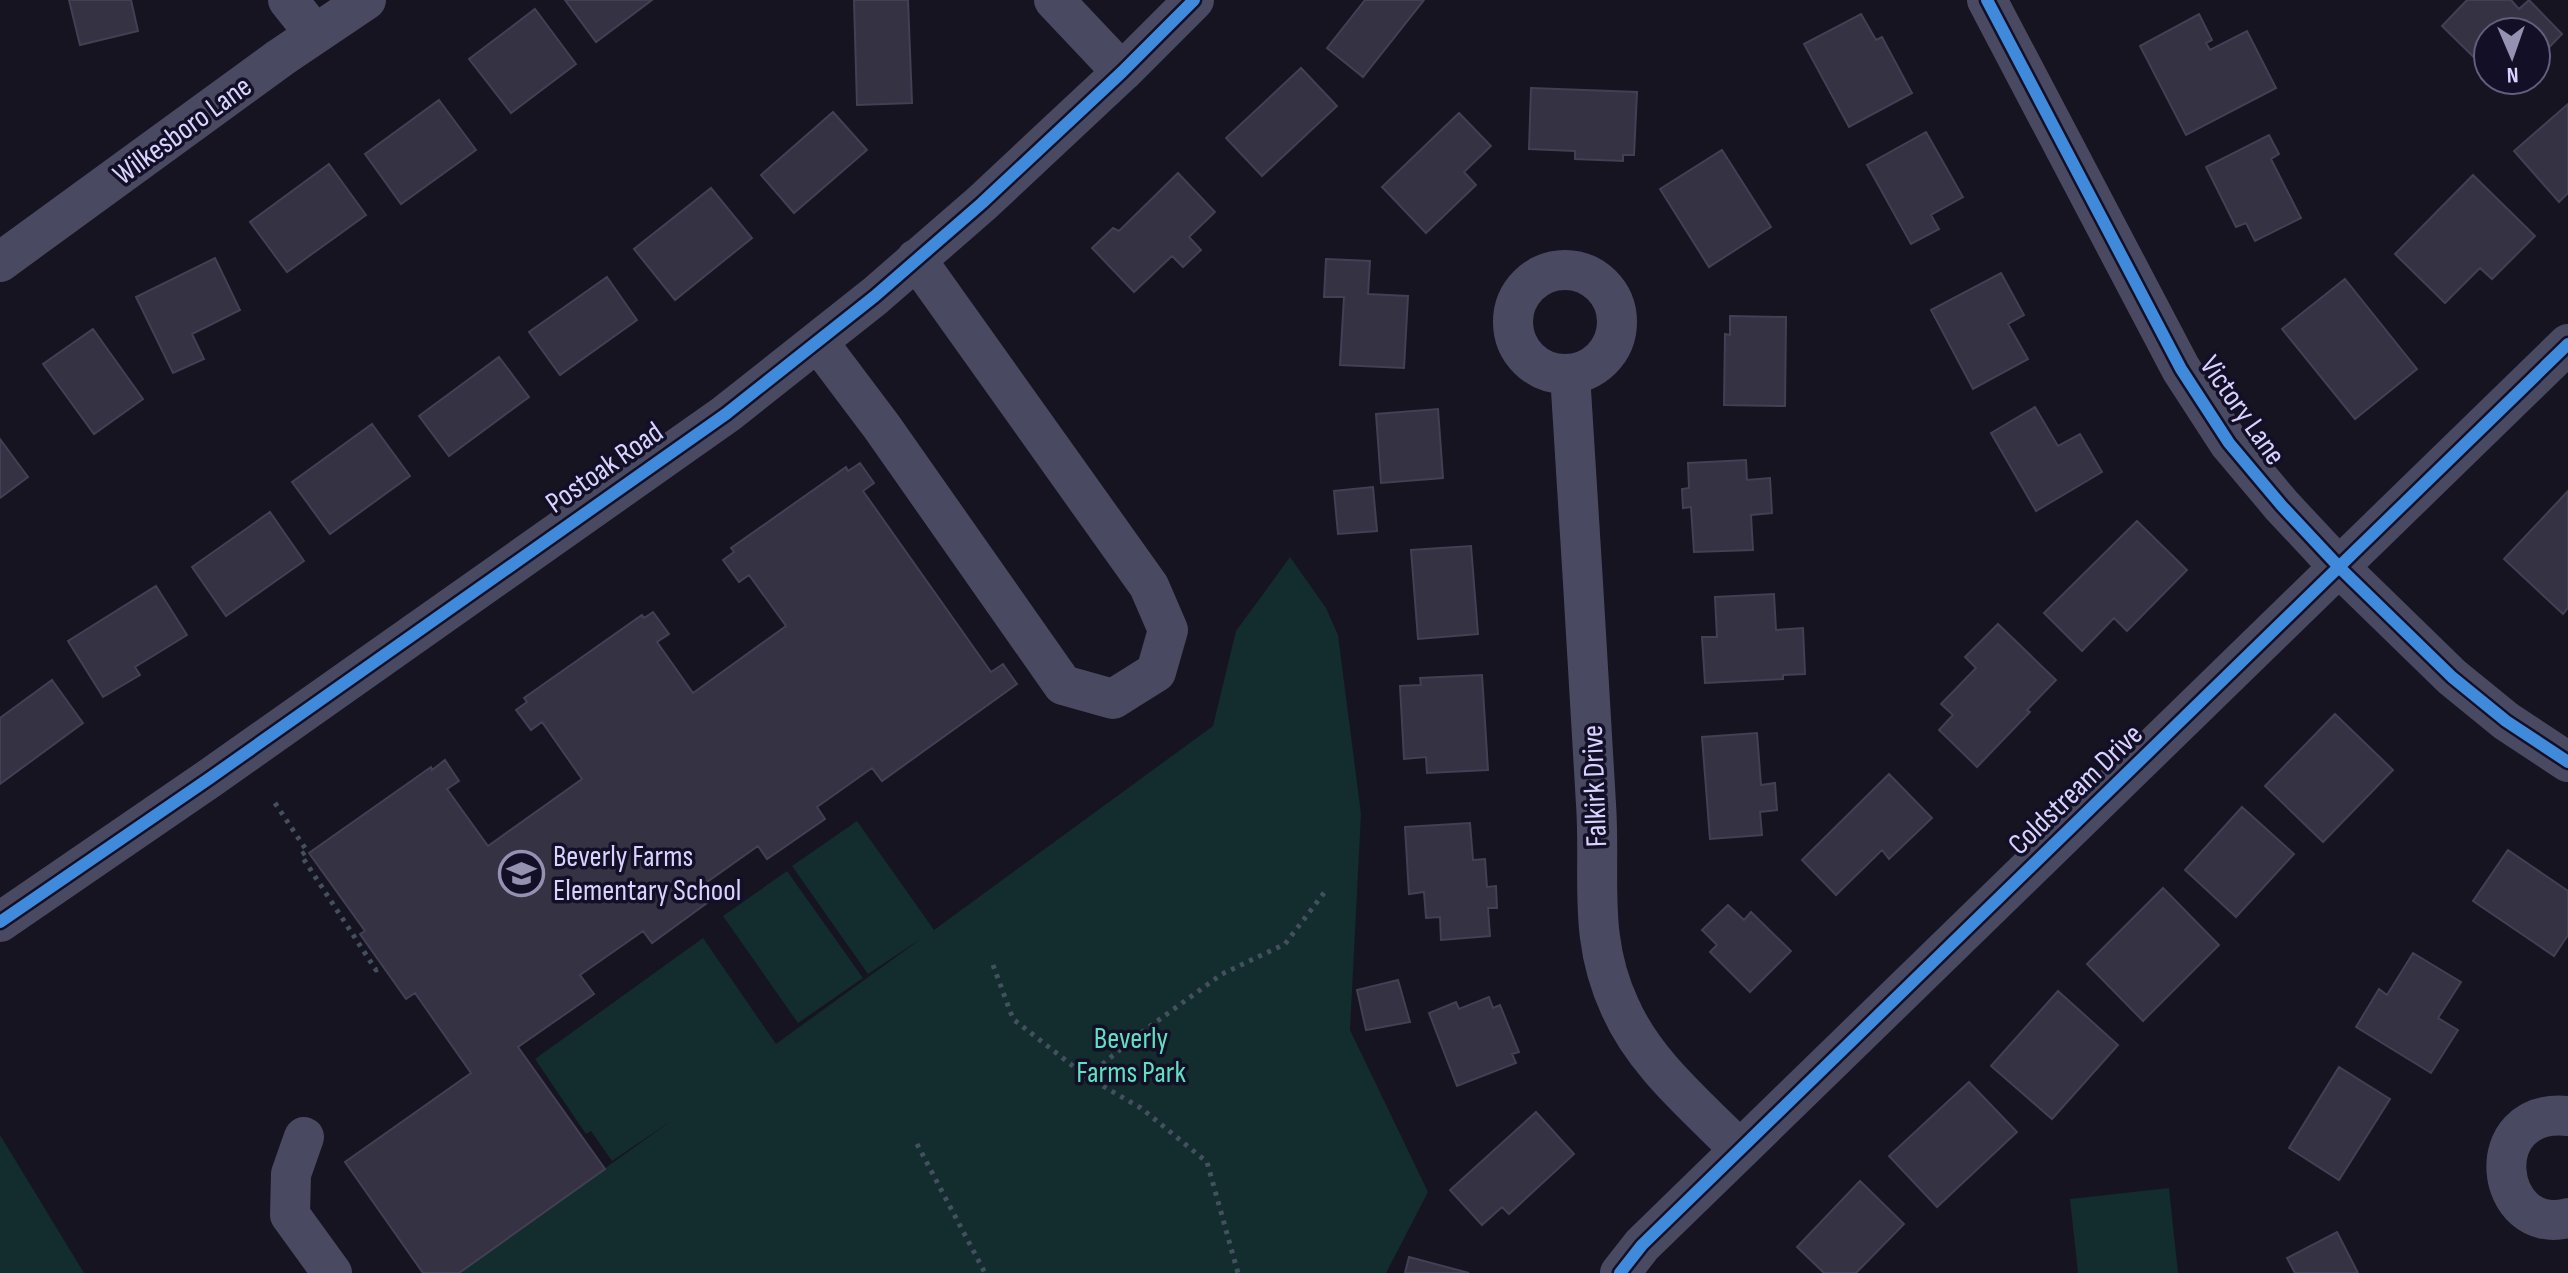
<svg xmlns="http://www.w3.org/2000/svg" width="2568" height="1273" viewBox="0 0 2568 1273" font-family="'Sofia Sans Condensed',sans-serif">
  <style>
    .green { fill: #132c2d }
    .building { fill: #343243; stroke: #433f54; stroke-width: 2 }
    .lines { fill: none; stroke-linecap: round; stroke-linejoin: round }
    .path { stroke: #44505f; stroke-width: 5; stroke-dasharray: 4 6; stroke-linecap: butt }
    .minor { stroke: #4a4962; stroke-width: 40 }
    .cycleway-casing { stroke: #130f26; stroke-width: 17 }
    .cycleway { stroke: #408adc; stroke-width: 12 }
    .labels { text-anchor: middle; stroke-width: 7; stroke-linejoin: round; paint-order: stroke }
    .street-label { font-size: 30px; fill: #d9d4ff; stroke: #130f26 }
    .poi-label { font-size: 30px; fill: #d9d4ff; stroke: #130f26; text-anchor: start }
    .park-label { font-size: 30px; fill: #5fe0c0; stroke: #130f26 }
  </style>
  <rect width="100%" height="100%" fill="#161421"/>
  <path class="green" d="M 1290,557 L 1326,608 L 1338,635 L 1361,814 L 1350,1030 L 1428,1192 L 1386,1273 L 459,1273 L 671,1121 L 612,1161 L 591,1131 L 586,1134 L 535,1059 L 703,938 L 776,1044 L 922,938 L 868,974 L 792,866 L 857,821 L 934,930 L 1213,726 L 1236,631 Z
    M 787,871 L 863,978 L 798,1023 L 723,916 Z
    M 0,1135 L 84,1273 L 0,1273 Z
    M 2169,1188 L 2178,1273 L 2078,1273 L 2070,1199 Z"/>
  <path class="building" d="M 69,0 L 131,0 L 138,31 L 80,45 Z
    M 565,0 L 652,0 L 596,42 Z
    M 854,0 L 908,0 L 912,103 L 857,105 Z
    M 1365,0 L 1424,0 L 1363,77 L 1327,48 Z
    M 2467,0 L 2511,0 L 2519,9 L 2529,0 L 2562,34 L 2536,61 L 2536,32 L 2488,32 L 2488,71 L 2442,26 Z
    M 535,9 L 576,64 L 511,113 L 469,59 Z
    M 1861,14 L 1876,40 L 1882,37 L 1912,93 L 1849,127 L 1804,44 Z
    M 2199,14 L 2212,40 L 2206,43 L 2210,50 L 2247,31 L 2276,88 L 2186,135 L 2140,46 Z
    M 1301,68 L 1337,106 L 1262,176 L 1226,138 Z
    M 2498,80 L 2517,80 L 2508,89 Z
    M 1531,88 L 1637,92 L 1634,155 L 1623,155 L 1623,161 L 1575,159 L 1575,151 L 1529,149 Z
    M 439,100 L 476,150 L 401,204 L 365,154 Z
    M 2568,104 L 2568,193 L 2559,202 L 2514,151 Z
    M 833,112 L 867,150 L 794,213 L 761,175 Z
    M 1459,113 L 1491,146 L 1464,172 L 1476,185 L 1426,233 L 1382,187 Z
    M 1926,132 L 1963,197 L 1931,215 L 1939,229 L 1911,244 L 1867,165 Z
    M 2269,135 L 2279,154 L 2271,159 L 2301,218 L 2255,241 L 2246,223 L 2236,227 L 2206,167 Z
    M 1722,150 L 1771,227 L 1709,267 L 1660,189 Z
    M 329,164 L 366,215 L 287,272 L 250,222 Z
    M 1178,173 L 1215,212 L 1189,237 L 1201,250 L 1183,267 L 1172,256 L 1134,292 L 1092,248 L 1113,228 L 1119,231 Z
    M 2473,175 L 2535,236 L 2492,279 L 2480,268 L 2445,303 L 2395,254 Z
    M 711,188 L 752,238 L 675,300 L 634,249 Z
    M 215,258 L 240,310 L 192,334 L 204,359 L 173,373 L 136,297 Z
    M 1326,259 L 1370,261 L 1368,294 L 1408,296 L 1404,368 L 1340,365 L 1344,297 L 1324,297 Z
    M 2001,273 L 2024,315 L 2008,324 L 2028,359 L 1973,389 L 1931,310 Z
    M 607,277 L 637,320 L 560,375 L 529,332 Z
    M 2345,279 L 2417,369 L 2355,419 L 2282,329 Z
    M 1730,316 L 1786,317 L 1785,406 L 1724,405 L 1725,334 L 1730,335 Z
    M 93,329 L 143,399 L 94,434 L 43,364 Z
    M 499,357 L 529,397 L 449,456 L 419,416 Z
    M 2035,407 L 2058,446 L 2080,434 L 2102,472 L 2036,511 L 1991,433 Z
    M 1438,409 L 1443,478 L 1381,483 L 1376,414 Z
    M 372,424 L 410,476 L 330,534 L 292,482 Z
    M 0,439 L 28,477 L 0,498 Z
    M 1746,460 L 1747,480 L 1770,478 L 1772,513 L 1751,515 L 1753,550 L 1694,552 L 1691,507 L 1683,508 L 1682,489 L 1689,488 L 1688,463 Z
    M 860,463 L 874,483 L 863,491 L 991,672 L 1003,664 L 1017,684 L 882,781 L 872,768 L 817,807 L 825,819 L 767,859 L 758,846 L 700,887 L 711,900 L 652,943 L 643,931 L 580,975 L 594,994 L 518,1047 L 605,1169 L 459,1273 L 423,1273 L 345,1162 L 471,1073 L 415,993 L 406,999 L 360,934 L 365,931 L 309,853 L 431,767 L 432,770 L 445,760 L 459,781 L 447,789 L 488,846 L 582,779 L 542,722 L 531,730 L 516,710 L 527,702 L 524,698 L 642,615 L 644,618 L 653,612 L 669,634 L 657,642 L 693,693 L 786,626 L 749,575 L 739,582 L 723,560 L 734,552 L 731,548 L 846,467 L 848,471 Z
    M 1373,487 L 1377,531 L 1338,534 L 1334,491 Z
    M 2568,491 L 2568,608 L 2563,614 L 2504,559 Z
    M 270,512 L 304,561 L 226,616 L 192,567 Z
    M 2137,521 L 2187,570 L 2127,631 L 2114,618 L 2082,651 L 2044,613 Z
    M 1471,546 L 1478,634 L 1418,639 L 1411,550 Z
    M 156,586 L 187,635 L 135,667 L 140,675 L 103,697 L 68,641 Z
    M 1774,594 L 1776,630 L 1803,628 L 1805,674 L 1783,675 L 1783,679 L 1705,683 L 1702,637 L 1717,637 L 1715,597 Z
    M 1998,624 L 2056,680 L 2027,710 L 2030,712 L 1977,767 L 1939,730 L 1953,715 L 1941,704 L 1976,668 L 1965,657 Z
    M 1482,675 L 1488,770 L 1427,773 L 1426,757 L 1404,759 L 1400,686 L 1421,685 L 1420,678 Z
    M 52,680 L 83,723 L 0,784 L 0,718 Z
    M 2335,714 L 2393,770 L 2323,842 L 2265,786 Z
    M 1757,733 L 1761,785 L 1775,783 L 1777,810 L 1760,812 L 1762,835 L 1710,839 L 1702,737 Z
    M 1889,774 L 1932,818 L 1889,859 L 1882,850 L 1836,895 L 1802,860 Z
    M 2242,807 L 2294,854 L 2236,917 L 2185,870 Z
    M 1470,823 L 1473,860 L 1485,859 L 1487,887 L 1496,886 L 1497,908 L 1488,908 L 1490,936 L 1441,940 L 1440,917 L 1426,918 L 1424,892 L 1409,894 L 1405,827 Z
    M 2508,850 L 2568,891 L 2568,935 L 2554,956 L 2473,901 Z
    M 2163,888 L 2219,945 L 2143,1021 L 2087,964 Z
    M 1728,905 L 1744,920 L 1751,912 L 1791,951 L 1750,992 L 1710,952 L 1717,945 L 1702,930 Z
    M 2413,953 L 2461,982 L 2438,1018 L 2458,1030 L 2431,1073 L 2356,1027 L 2379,989 L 2387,995 Z
    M 1398,980 L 1410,1022 L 1366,1030 L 1357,990 Z
    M 2058,991 L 2118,1045 L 2052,1119 L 1991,1066 Z
    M 1489,997 L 1493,1008 L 1500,1005 L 1519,1052 L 1512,1054 L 1516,1063 L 1457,1086 L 1429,1013 L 1456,1002 L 1459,1009 Z
    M 2339,1067 L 2390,1099 L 2339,1180 L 2289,1148 Z
    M 1969,1082 L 2017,1132 L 1937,1207 L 1889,1156 Z
    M 1536,1112 L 1574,1154 L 1509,1214 L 1502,1207 L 1482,1225 L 1450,1190 Z
    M 1860,1181 L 1904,1224 L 1856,1273 L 1824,1273 L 1797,1247 Z
    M 2337,1232 L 2358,1273 L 2295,1273 L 2287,1258 Z
    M 1409,1257 L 1469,1273 L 1405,1273 Z"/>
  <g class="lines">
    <path class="path" d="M 275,803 L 307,851 L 301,855 L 376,970 L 383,966
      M 993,965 L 1013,1019 L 1087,1077 L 1141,1108 L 1207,1162 L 1238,1273
      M 1087,1077 L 1134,1038 L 1222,974 L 1285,944 L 1327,889
      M 917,1144 L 985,1273"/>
    <path class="minor" d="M 288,0 L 315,34
      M 1054,0 L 1122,72
      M 1987,0 L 2181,369 L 2229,443 L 2282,506 L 2340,568 L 2452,677 L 2506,721 L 2568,762
      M 0,262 L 280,58 L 366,0
      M1513 322a52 52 0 1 1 104 0a52 52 0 1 1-104 0Z
      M 818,342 L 882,427 L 1063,685 L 1113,699 L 1156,672 L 1168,630 L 1149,586 L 916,259
      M 1570,374 C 1579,517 1588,661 1596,804 C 1601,877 1587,936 1620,1007 C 1645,1064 1697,1106 1740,1150
      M 0,922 L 210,778 L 726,414 L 875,296 L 982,203 L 1122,72 L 1194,0
      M 2568,1116 C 2478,1107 2494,1237 2568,1218
      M 304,1137 L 291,1174 L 290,1215 L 332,1273
      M 1620,1273 L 1642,1245 L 2568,344"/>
    <defs>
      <path id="cycleway" d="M 1987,0 L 2181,369 L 2229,443 L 2282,506 L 2340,568 L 2452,677 L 2506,721 L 2568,762
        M 0,922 L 210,778 L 726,414 L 875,296 L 982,203 L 1122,72 L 1194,0
        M 1620,1273 L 1642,1245 L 2568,344"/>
    </defs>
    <use href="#cycleway" class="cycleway-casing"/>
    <use href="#cycleway" class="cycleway"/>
  </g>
  <defs>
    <symbol id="school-ring" viewBox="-11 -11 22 22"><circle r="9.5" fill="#130f26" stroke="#9591b1" stroke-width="1.5"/><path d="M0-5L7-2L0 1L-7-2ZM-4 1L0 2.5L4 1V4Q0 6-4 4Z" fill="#9591b1"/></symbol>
  </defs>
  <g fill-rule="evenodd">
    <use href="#school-ring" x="496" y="848" width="51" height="51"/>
  </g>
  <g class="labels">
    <g class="street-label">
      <text transform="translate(182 130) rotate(-36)" y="10">Wilkesboro Lane</text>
      <text transform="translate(2243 410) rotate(55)" y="10">Victory Lane</text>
      <text transform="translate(604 467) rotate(-35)" y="10">Postoak Road</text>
      <text transform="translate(1594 786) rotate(-92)" y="10">Falkirk Drive</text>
      <text transform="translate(2075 789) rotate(-44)" y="10">Coldstream Drive</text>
    </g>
    <g class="poi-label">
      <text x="553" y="866">Beverly Farms<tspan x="553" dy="34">Elementary School</tspan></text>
    </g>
    <g class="park-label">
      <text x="1131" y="1048">Beverly<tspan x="1131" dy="34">Farms Park</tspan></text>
    </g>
  </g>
  <g transform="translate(2512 56) rotate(178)"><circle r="38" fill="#130f26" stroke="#625e7d" stroke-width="2"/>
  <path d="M0-6L14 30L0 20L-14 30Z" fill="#9591b1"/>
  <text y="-12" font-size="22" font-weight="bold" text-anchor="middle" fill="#d9d4ff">N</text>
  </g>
</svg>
